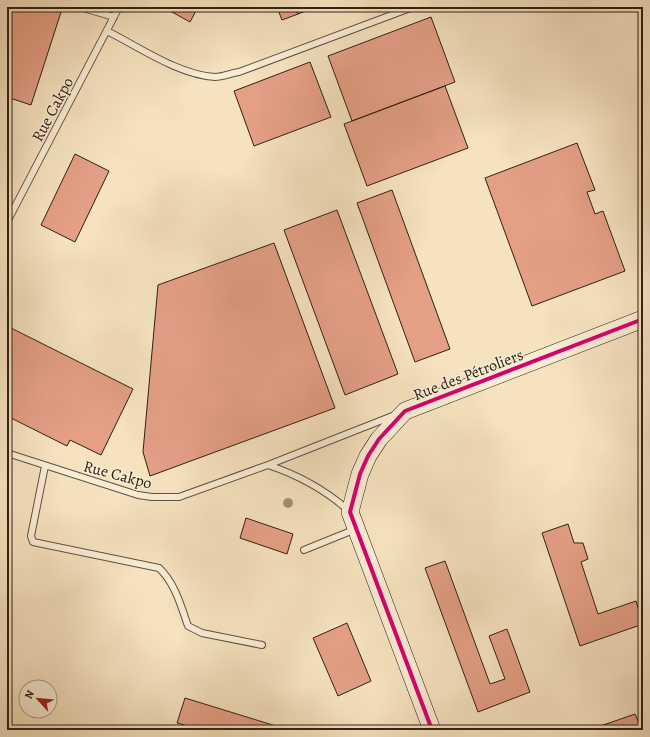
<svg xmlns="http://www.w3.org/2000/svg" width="650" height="737" viewBox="0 0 650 737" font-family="Alegreya,serif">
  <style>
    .building { fill: #e49f85; stroke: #2e2114 }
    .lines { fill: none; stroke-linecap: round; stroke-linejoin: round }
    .lane-casing { stroke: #60513f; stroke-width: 8 }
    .secondary-casing { stroke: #2e2114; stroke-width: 18 }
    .lane { stroke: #f9ecd5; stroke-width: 6 }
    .secondary { stroke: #f9ecd5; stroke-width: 17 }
    .cycleway-casing { stroke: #f9ecd5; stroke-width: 6 }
    .cycleway { stroke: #d6006c; stroke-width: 4 }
    .tree { fill: #9f9376 }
    .labels { text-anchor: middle; stroke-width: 3; stroke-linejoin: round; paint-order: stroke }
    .street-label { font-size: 16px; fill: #2e2114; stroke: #f9ecd5 }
  </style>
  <rect width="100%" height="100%" fill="#f6e2bf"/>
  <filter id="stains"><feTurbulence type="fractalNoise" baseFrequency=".005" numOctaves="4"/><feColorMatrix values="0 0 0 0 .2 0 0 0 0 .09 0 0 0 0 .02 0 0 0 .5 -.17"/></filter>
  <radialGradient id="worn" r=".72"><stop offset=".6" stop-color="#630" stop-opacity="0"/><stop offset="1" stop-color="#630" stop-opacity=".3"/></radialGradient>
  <path class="building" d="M 7,7 L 56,7 L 62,9 L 31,105 L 7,97 Z
    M 163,7 L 198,7 L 190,22 Z
    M 277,7 L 295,7 L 298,14 L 282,20 Z
    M 295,7 L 316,7 L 298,14 Z
    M 431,17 L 455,82 L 352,121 L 328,56 Z
    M 310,62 L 331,117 L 254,146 L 234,91 Z
    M 445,86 L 468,148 L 367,186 L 344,124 Z
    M 577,143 L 595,190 L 587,192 L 595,214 L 603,211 L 625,271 L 532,306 L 485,178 Z
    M 75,154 L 109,171 L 75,242 L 41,225 Z
    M 392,190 L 450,349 L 415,362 L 357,203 Z
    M 337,210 L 398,374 L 345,395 L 284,230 Z
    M 274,243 L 335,408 L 150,476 L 143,452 L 158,285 Z
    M 7,326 L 133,389 L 101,455 L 70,440 L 67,446 L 7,416 Z
    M 246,518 L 293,534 L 287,554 L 240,538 Z
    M 568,524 L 574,543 L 583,543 L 588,559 L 581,562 L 598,614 L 636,601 L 643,624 L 580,646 L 542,533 Z
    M 445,561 L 490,684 L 505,679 L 489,636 L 507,629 L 530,692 L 478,712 L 425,568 Z
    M 347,623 L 371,681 L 338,696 L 313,638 Z
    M 185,698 L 289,730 L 202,730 L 177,723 Z
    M 635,714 L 642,730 L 589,730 Z"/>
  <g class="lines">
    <defs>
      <path id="lane" d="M 80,7 L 114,17
        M 107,31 C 139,47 179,75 215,77 C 223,77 231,73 239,72 L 413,7
        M 7,222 L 119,7
        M 7,453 L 138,495 L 152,497 L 179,497 L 268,465 L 395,415
        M 268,465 C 298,475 324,489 348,510
        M 45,466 L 31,536 L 33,542 L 159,568 C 175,583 181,606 188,626 L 202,633 L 262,645
        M 304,550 L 356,529"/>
      <path id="secondary" d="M 432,730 L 350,512 L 360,474 L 368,456 L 379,439 L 405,411 L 643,319"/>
    </defs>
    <use href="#lane" class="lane-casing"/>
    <use href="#secondary" class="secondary-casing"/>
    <use href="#lane" class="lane"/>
    <use href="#secondary" class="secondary"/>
    <defs>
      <path id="cycleway" d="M 432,730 L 350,512 L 360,474 L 368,456 L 379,439 L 405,411 L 643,319"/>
    </defs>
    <use href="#cycleway" class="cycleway-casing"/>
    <use href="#cycleway" class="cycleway"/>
  </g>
  <circle class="tree" cx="288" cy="503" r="5"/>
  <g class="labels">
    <g class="street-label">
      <text transform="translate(52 109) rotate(-62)" y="6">Rue Cakpo</text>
      <text transform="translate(468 374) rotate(-21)" y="6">Rue des Pétroliers</text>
      <text transform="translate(118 474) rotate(15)" y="6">Rue Cakpo</text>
    </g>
  </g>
  <rect width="650" height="737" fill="none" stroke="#f6e2bf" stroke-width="24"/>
  <rect x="8" y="8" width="634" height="721" fill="none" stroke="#2e2114" stroke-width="2"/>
  <rect x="12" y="12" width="626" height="713" fill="none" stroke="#2e2114"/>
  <g transform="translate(38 699) rotate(297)"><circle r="19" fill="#f9ecd5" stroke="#a89b88"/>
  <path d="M0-3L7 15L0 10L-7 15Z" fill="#8f2418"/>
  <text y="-6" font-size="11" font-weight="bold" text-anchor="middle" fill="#2e2114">N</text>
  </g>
  <rect width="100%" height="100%" filter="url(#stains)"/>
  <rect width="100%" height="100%" fill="url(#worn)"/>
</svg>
